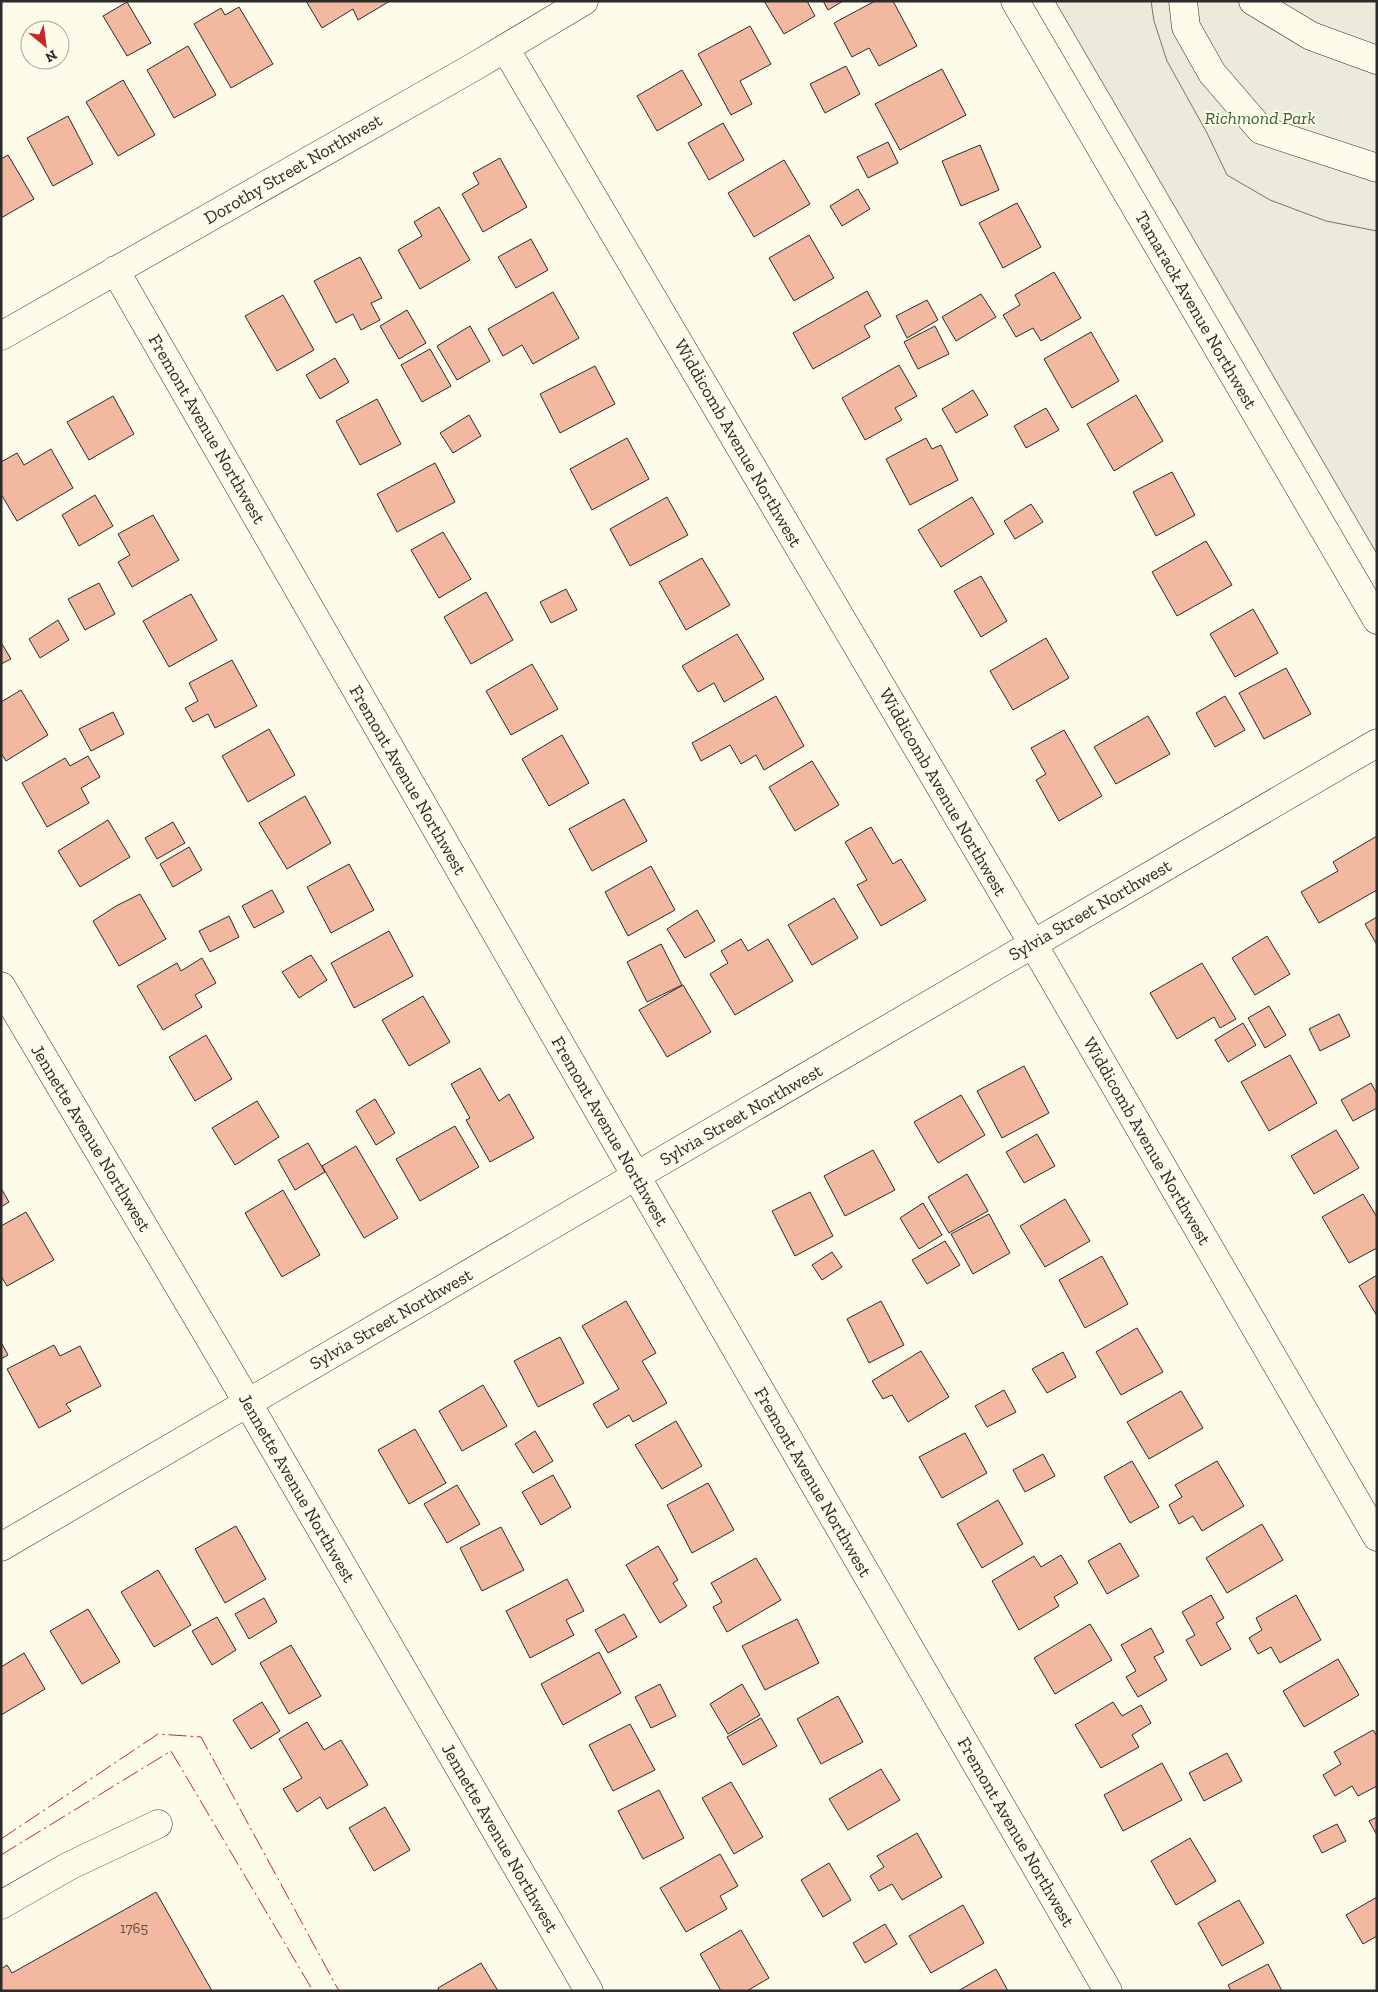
<svg xmlns="http://www.w3.org/2000/svg" width="1378" height="1992" viewBox="0 0 1378 1992" font-family="'Zilla Slab',serif">
  <style>
    .green { fill: #ecebdb; stroke: #74746e }
    .parking { fill: #eceadb; stroke: #74746e }
    .building { fill: #f2b8a0; stroke: #2b2b2b }
    .lines { fill: none; stroke-linecap: round; stroke-linejoin: round }
    .minor-casing { stroke: #2b2b2b; stroke-width: 29 }
    .minor { stroke: #fdfbea; stroke-width: 28 }
    .power { stroke: #c62828; stroke-width: 1; stroke-dasharray: 18 4 2.5 4; stroke-linecap: butt }
    .labels { text-anchor: middle; stroke-width: 4; stroke-linejoin: round; paint-order: stroke }
    .number-label { font-size: 15px; fill: #5d4e48 }
    .park-label { font-size: 18px; font-style: italic; fill: #34623c; stroke: #fdfbea }
    .street-label { font-size: 18px; fill: #2b2b2b; stroke: #fdfbea }
  </style>
  <rect width="100%" height="100%" fill="#fdfbea"/>
  <path class="green" d="M 1055,1 L 1377,1 L 1377,554 Z"/>
  <path class="parking" d="M 1151,1 L 1377,1 L 1377,231 L 1326,221 L 1270,200 L 1227,175 L 1207,133 L 1167,61 L 1154,21 Z"/>
  <path class="building" d="M 306,1 L 390,1 L 358,20 L 353,9 L 322,28 Z
    M 764,1 L 807,1 L 815,16 L 784,34 Z
    M 823,1 L 843,1 L 828,10 Z
    M 875,1 L 893,1 L 917,46 L 879,66 L 869,48 L 852,57 L 834,23 Z
    M 127,2 L 151,43 L 127,56 L 103,16 Z
    M 239,7 L 273,64 L 231,88 L 194,24 L 221,8 L 225,15 Z
    M 750,26 L 771,64 L 740,81 L 752,104 L 731,115 L 698,54 Z
    M 188,46 L 216,95 L 174,118 L 147,70 Z
    M 846,66 L 860,94 L 825,113 L 810,84 Z
    M 942,69 L 966,115 L 900,150 L 875,104 Z
    M 682,70 L 702,105 L 657,131 L 637,96 Z
    M 123,80 L 155,135 L 118,156 L 86,102 Z
    M 68,116 L 93,164 L 53,186 L 27,138 Z
    M 723,123 L 744,160 L 709,180 L 688,143 Z
    M 888,142 L 898,163 L 868,178 L 857,157 Z
    M 980,145 L 999,190 L 961,206 L 942,161 Z
    M 8,155 L 34,199 L 1,218 L 1,159 Z
    M 500,158 L 527,207 L 483,232 L 462,194 L 479,184 L 473,173 Z
    M 784,160 L 810,204 L 754,237 L 728,193 Z
    M 858,189 L 870,209 L 842,226 L 830,206 Z
    M 1017,203 L 1041,247 L 1003,268 L 979,223 Z
    M 439,207 L 470,260 L 420,289 L 398,250 L 422,236 L 414,222 Z
    M 809,235 L 834,278 L 794,301 L 769,258 Z
    M 531,239 L 548,270 L 516,288 L 498,257 Z
    M 360,257 L 382,298 L 371,303 L 380,320 L 361,330 L 353,314 L 336,323 L 314,281 Z
    M 1054,272 L 1081,318 L 1041,341 L 1033,328 L 1016,337 L 1003,315 L 1020,305 L 1015,295 Z
    M 867,291 L 881,316 L 864,326 L 870,337 L 813,369 L 793,333 Z
    M 553,292 L 579,338 L 533,364 L 522,345 L 503,356 L 488,329 Z
    M 981,294 L 996,317 L 956,341 L 942,317 Z
    M 283,295 L 314,350 L 277,371 L 245,316 Z
    M 927,300 L 938,320 L 907,338 L 896,316 Z
    M 407,310 L 426,343 L 399,359 L 380,326 Z
    M 470,326 L 490,361 L 457,380 L 437,346 Z
    M 935,326 L 949,354 L 918,369 L 904,342 Z
    M 1091,332 L 1119,381 L 1072,408 L 1044,359 Z
    M 430,349 L 451,386 L 422,402 L 401,365 Z
    M 335,358 L 349,382 L 320,399 L 306,375 Z
    M 899,365 L 917,396 L 895,408 L 902,420 L 865,440 L 842,398 Z
    M 595,366 L 615,404 L 560,433 L 540,394 Z
    M 973,390 L 988,415 L 956,433 L 942,409 Z
    M 1136,395 L 1163,441 L 1114,471 L 1087,424 Z
    M 113,396 L 134,434 L 89,460 L 67,422 Z
    M 377,399 L 401,444 L 360,465 L 336,421 Z
    M 1046,408 L 1059,430 L 1026,448 L 1014,426 Z
    M 469,415 L 481,436 L 453,453 L 440,433 Z
    M 627,438 L 649,479 L 592,510 L 570,469 Z
    M 926,438 L 932,449 L 941,445 L 958,480 L 910,505 L 886,459 Z
    M 51,449 L 73,488 L 17,521 L 1,494 L 1,462 L 17,453 L 24,465 Z
    M 435,463 L 455,502 L 397,532 L 377,494 Z
    M 1172,472 L 1195,515 L 1156,536 L 1133,492 Z
    M 95,495 L 113,526 L 79,546 L 62,515 Z
    M 667,497 L 688,535 L 630,566 L 610,529 Z
    M 972,497 L 994,534 L 941,567 L 918,530 Z
    M 1031,504 L 1043,522 L 1015,539 L 1004,521 Z
    M 153,515 L 179,560 L 132,587 L 118,562 L 130,555 L 118,534 Z
    M 443,532 L 471,579 L 439,598 L 411,550 Z
    M 1206,541 L 1232,585 L 1177,616 L 1152,572 Z
    M 702,558 L 730,605 L 686,630 L 659,582 Z
    M 981,576 L 1007,621 L 981,637 L 954,591 Z
    M 99,583 L 115,614 L 85,630 L 68,599 Z
    M 566,589 L 577,610 L 551,623 L 540,602 Z
    M 486,592 L 513,640 L 471,664 L 444,617 Z
    M 191,594 L 217,640 L 169,667 L 143,621 Z
    M 1253,609 L 1278,653 L 1235,677 L 1210,634 Z
    M 58,620 L 69,640 L 40,658 L 29,639 Z
    M 737,634 L 764,679 L 724,702 L 714,683 L 698,692 L 682,666 Z
    M 1046,638 L 1069,678 L 1013,710 L 990,671 Z
    M 1,642 L 11,659 L 1,664 Z
    M 232,660 L 257,706 L 215,728 L 208,714 L 193,722 L 185,708 L 198,701 L 189,683 Z
    M 532,664 L 558,709 L 511,735 L 486,691 Z
    M 1286,668 L 1311,714 L 1264,739 L 1239,693 Z
    M 21,690 L 48,735 L 6,761 L 1,753 L 1,702 Z
    M 776,696 L 804,746 L 764,770 L 756,755 L 741,764 L 730,745 L 701,761 L 692,743 Z
    M 1225,696 L 1245,730 L 1215,747 L 1196,713 Z
    M 113,712 L 124,734 L 91,751 L 79,729 Z
    M 1148,716 L 1170,754 L 1116,784 L 1094,747 Z
    M 269,729 L 295,775 L 248,802 L 222,756 Z
    M 1064,730 L 1102,796 L 1059,821 L 1036,780 L 1046,774 L 1031,748 Z
    M 562,735 L 589,783 L 549,806 L 522,759 Z
    M 88,756 L 100,777 L 81,788 L 89,803 L 47,827 L 22,783 L 65,758 L 70,766 Z
    M 812,761 L 839,805 L 795,831 L 769,787 Z
    M 305,796 L 331,843 L 287,869 L 259,823 Z
    M 624,799 L 647,841 L 592,871 L 569,829 Z
    M 108,820 L 130,857 L 80,887 L 58,851 Z
    M 173,822 L 185,843 L 157,859 L 145,838 Z
    M 871,827 L 893,864 L 901,859 L 926,900 L 881,926 L 857,885 L 867,880 L 845,842 Z
    M 1377,836 L 1377,890 L 1319,923 L 1301,892 L 1338,871 L 1333,862 Z
    M 189,847 L 202,870 L 173,887 L 160,864 Z
    M 349,864 L 374,910 L 331,933 L 307,887 Z
    M 651,866 L 675,910 L 628,936 L 605,892 Z
    M 272,890 L 284,912 L 254,928 L 242,906 Z
    M 140,894 L 166,939 L 119,966 L 93,921 L 116,906 Z
    M 834,898 L 858,938 L 812,965 L 788,925 Z
    M 697,910 L 715,941 L 685,958 L 667,929 Z
    M 229,916 L 239,937 L 210,952 L 199,931 Z
    M 1377,917 L 1377,945 L 1365,924 Z
    M 389,931 L 413,976 L 354,1008 L 331,963 Z
    M 1267,936 L 1290,974 L 1255,995 L 1232,958 Z
    M 741,939 L 748,951 L 768,939 L 793,981 L 735,1015 L 710,974 L 728,963 L 721,951 Z
    M 661,944 L 682,985 L 647,1002 L 627,962 Z
    M 311,955 L 327,980 L 299,998 L 282,972 Z
    M 202,958 L 216,983 L 195,995 L 202,1007 L 163,1030 L 137,986 L 177,963 L 181,971 Z
    M 1202,963 L 1236,1019 L 1220,1028 L 1214,1017 L 1177,1039 L 1150,993 Z
    M 683,985 L 711,1032 L 667,1057 L 639,1010 Z
    M 423,996 L 450,1042 L 409,1066 L 382,1020 Z
    M 1269,1006 L 1286,1035 L 1265,1048 L 1248,1018 Z
    M 1339,1014 L 1350,1036 L 1320,1051 L 1309,1029 Z
    M 1243,1023 L 1256,1045 L 1228,1062 L 1215,1040 Z
    M 206,1035 L 232,1079 L 195,1101 L 169,1057 Z
    M 1290,1055 L 1317,1103 L 1269,1131 L 1241,1082 Z
    M 1024,1066 L 1049,1113 L 1002,1138 L 977,1091 Z
    M 480,1068 L 499,1101 L 509,1094 L 534,1138 L 490,1162 L 466,1120 L 470,1118 L 451,1084 Z
    M 1371,1083 L 1377,1094 L 1377,1108 L 1353,1121 L 1341,1100 Z
    M 961,1095 L 985,1135 L 938,1163 L 914,1122 Z
    M 375,1099 L 395,1133 L 376,1145 L 356,1111 Z
    M 257,1101 L 279,1137 L 235,1165 L 212,1128 Z
    M 455,1126 L 479,1167 L 420,1201 L 396,1159 Z
    M 1336,1130 L 1359,1168 L 1314,1194 L 1291,1156 Z
    M 1037,1134 L 1055,1166 L 1024,1183 L 1006,1152 Z
    M 308,1143 L 325,1172 L 295,1190 L 278,1160 Z
    M 356,1146 L 398,1218 L 364,1238 L 322,1166 Z
    M 873,1150 L 895,1190 L 845,1216 L 824,1176 Z
    M 967,1174 L 988,1211 L 949,1233 L 928,1197 Z
    M 1,1188 L 9,1202 L 1,1207 Z
    M 283,1190 L 320,1255 L 282,1277 L 245,1213 Z
    M 810,1192 L 833,1236 L 795,1256 L 772,1211 Z
    M 1363,1194 L 1377,1217 L 1377,1248 L 1349,1263 L 1322,1217 Z
    M 1065,1199 L 1090,1241 L 1045,1267 L 1020,1226 Z
    M 923,1203 L 942,1235 L 919,1249 L 900,1218 Z
    M 26,1212 L 54,1260 L 7,1286 L 1,1276 L 1,1226 Z
    M 989,1214 L 1010,1253 L 973,1274 L 951,1234 Z
    M 945,1241 L 960,1265 L 927,1284 L 912,1260 Z
    M 832,1252 L 842,1267 L 822,1280 L 812,1265 Z
    M 1102,1256 L 1128,1304 L 1085,1328 L 1059,1280 Z
    M 1377,1275 L 1377,1316 L 1359,1286 Z
    M 626,1301 L 656,1353 L 642,1361 L 667,1403 L 633,1422 L 629,1415 L 607,1428 L 593,1404 L 619,1389 L 582,1326 Z
    M 881,1301 L 904,1345 L 869,1363 L 847,1319 Z
    M 1137,1328 L 1163,1372 L 1121,1395 L 1096,1352 Z
    M 560,1337 L 584,1383 L 538,1407 L 514,1361 Z
    M 1,1342 L 8,1355 L 1,1359 Z
    M 54,1345 L 60,1356 L 80,1346 L 101,1386 L 66,1404 L 71,1411 L 39,1428 L 7,1369 Z
    M 921,1351 L 949,1397 L 908,1422 L 892,1395 L 883,1399 L 872,1381 Z
    M 1063,1352 L 1076,1377 L 1047,1393 L 1032,1369 Z
    M 483,1385 L 507,1426 L 462,1451 L 439,1411 Z
    M 1004,1390 L 1016,1412 L 987,1427 L 975,1406 Z
    M 1181,1391 L 1203,1428 L 1149,1459 L 1127,1422 Z
    M 676,1421 L 702,1466 L 662,1489 L 635,1445 Z
    M 415,1429 L 446,1483 L 409,1504 L 378,1450 Z
    M 535,1431 L 553,1461 L 533,1473 L 515,1444 Z
    M 965,1433 L 987,1473 L 942,1498 L 919,1457 Z
    M 1043,1454 L 1055,1476 L 1025,1492 L 1013,1470 Z
    M 1132,1461 L 1159,1507 L 1130,1523 L 1104,1477 Z
    M 1217,1461 L 1244,1506 L 1202,1531 L 1193,1516 L 1179,1524 L 1169,1505 L 1182,1497 L 1175,1485 Z
    M 553,1475 L 571,1507 L 541,1525 L 522,1492 Z
    M 708,1483 L 734,1530 L 692,1553 L 667,1505 Z
    M 457,1485 L 480,1524 L 447,1543 L 424,1504 Z
    M 998,1500 L 1023,1544 L 982,1568 L 957,1524 Z
    M 1262,1524 L 1283,1560 L 1227,1593 L 1206,1558 Z
    M 236,1526 L 266,1579 L 225,1603 L 195,1549 Z
    M 501,1527 L 524,1570 L 482,1591 L 460,1548 Z
    M 1120,1543 L 1139,1576 L 1107,1594 L 1088,1561 Z
    M 658,1546 L 678,1580 L 673,1583 L 687,1606 L 660,1623 L 626,1565 Z
    M 1061,1555 L 1078,1583 L 1054,1597 L 1059,1606 L 1019,1630 L 992,1581 L 1034,1556 L 1041,1567 Z
    M 756,1558 L 781,1600 L 727,1632 L 713,1607 L 722,1602 L 711,1583 Z
    M 158,1570 L 191,1625 L 154,1647 L 121,1592 Z
    M 567,1579 L 584,1611 L 566,1620 L 574,1635 L 530,1658 L 506,1611 Z
    M 1211,1595 L 1224,1618 L 1216,1623 L 1231,1649 L 1201,1666 L 1186,1640 L 1195,1635 L 1182,1612 Z
    M 1296,1595 L 1321,1640 L 1280,1663 L 1271,1647 L 1258,1654 L 1249,1638 L 1262,1630 L 1256,1618 Z
    M 264,1598 L 277,1622 L 249,1639 L 235,1614 Z
    M 88,1609 L 120,1662 L 82,1684 L 50,1631 Z
    M 624,1614 L 637,1637 L 608,1653 L 595,1630 Z
    M 217,1617 L 236,1650 L 212,1665 L 192,1631 Z
    M 797,1619 L 819,1663 L 765,1690 L 742,1646 Z
    M 1090,1624 L 1112,1660 L 1055,1694 L 1034,1658 Z
    M 1151,1628 L 1164,1652 L 1154,1657 L 1167,1680 L 1138,1697 L 1126,1677 L 1136,1671 L 1121,1645 Z
    M 291,1645 L 321,1696 L 289,1714 L 260,1663 Z
    M 599,1652 L 621,1693 L 563,1725 L 541,1684 Z
    M 24,1653 L 45,1689 L 1,1715 L 1,1667 Z
    M 1338,1659 L 1359,1695 L 1304,1727 L 1283,1691 Z
    M 660,1684 L 676,1716 L 651,1728 L 635,1697 Z
    M 742,1684 L 760,1715 L 728,1734 L 710,1704 Z
    M 838,1696 L 863,1742 L 821,1764 L 797,1719 Z
    M 262,1702 L 280,1731 L 251,1749 L 233,1720 Z
    M 1113,1702 L 1122,1716 L 1141,1705 L 1151,1723 L 1132,1735 L 1139,1747 L 1101,1768 L 1075,1725 Z
    M 761,1718 L 777,1746 L 743,1765 L 727,1737 Z
    M 307,1722 L 324,1750 L 341,1740 L 368,1785 L 327,1809 L 320,1797 L 297,1812 L 283,1789 L 302,1778 L 279,1739 Z
    M 630,1724 L 655,1770 L 613,1791 L 589,1745 Z
    M 1373,1730 L 1377,1736 L 1377,1786 L 1358,1796 L 1352,1786 L 1335,1796 L 1323,1775 L 1341,1764 L 1334,1752 Z
    M 1227,1753 L 1242,1781 L 1204,1801 L 1189,1773 Z
    M 1162,1763 L 1182,1800 L 1123,1831 L 1104,1795 Z
    M 881,1769 L 900,1800 L 848,1830 L 829,1799 Z
    M 731,1782 L 763,1837 L 734,1854 L 702,1798 Z
    M 659,1790 L 684,1838 L 643,1859 L 618,1811 Z
    M 385,1807 L 410,1850 L 374,1871 L 349,1828 Z
    M 1377,1817 L 1377,1835 L 1369,1821 Z
    M 1337,1824 L 1346,1841 L 1322,1853 L 1313,1836 Z
    M 917,1833 L 942,1877 L 902,1900 L 892,1884 L 879,1891 L 870,1876 L 884,1867 L 877,1856 Z
    M 1190,1838 L 1216,1881 L 1176,1905 L 1151,1861 Z
    M 720,1854 L 738,1886 L 720,1896 L 727,1909 L 686,1932 L 660,1888 Z
    M 829,1863 L 851,1900 L 823,1917 L 801,1880 Z
    M 156,1892 L 212,1991 L 1,1991 L 1,1969 L 7,1965 L 12,1973 Z
    M 1377,1897 L 1377,1936 L 1363,1944 L 1346,1915 Z
    M 1239,1900 L 1264,1943 L 1222,1966 L 1198,1923 Z
    M 963,1905 L 984,1943 L 931,1973 L 909,1936 Z
    M 885,1924 L 897,1944 L 865,1963 L 853,1943 Z
    M 741,1930 L 769,1978 L 747,1991 L 721,1991 L 700,1954 Z
    M 481,1963 L 498,1991 L 439,1991 L 438,1988 Z
    M 1268,1964 L 1282,1991 L 1231,1991 L 1228,1985 Z
    M 996,1969 L 1008,1991 L 958,1991 Z"/>
  <g class="lines">
    <defs>
      <path id="minor" d="M 1015,1 L 1377,620
        M 1183,1 L 1186,27 L 1212,73 L 1261,130 L 1377,168
        M 1253,1 L 1311,36 L 1377,60
        M 505,48 L 1033,944 L 1377,1537
        M 115,270 L 636,1176 L 1108,1991
        M 1,336 L 477,65 L 584,1
        M 1,986 L 228,1369 L 589,1991
        M 1,1547 L 1377,743
        M 1,1905 L 69,1866 L 158,1824"/>
    </defs>
    <use href="#minor" class="minor-casing"/>
    <use href="#minor" class="minor"/>
    <path class="power" d="M 1,1839 L 158,1734 L 201,1737 L 339,1991
      M 1,1855 L 171,1751 L 313,1991"/>
  </g>
  <g class="labels">
    <g class="number-label">
      <text x="134" y="1933">1765</text>
    </g>
    <g class="park-label">
      <text x="1260" y="124">Richmond Park</text>
    </g>
    <g class="street-label">
      <text transform="translate(293 169) rotate(-30)" y="6">Dorothy Street Northwest</text>
      <text transform="translate(1196 310) rotate(60)" y="6">Tamarack Avenue Northwest</text>
      <text transform="translate(207 429) rotate(60)" y="6">Fremont Avenue Northwest</text>
      <text transform="translate(738 443) rotate(60)" y="6">Widdicomb Avenue Northwest</text>
      <text transform="translate(408 780) rotate(60)" y="6">Fremont Avenue Northwest</text>
      <text transform="translate(943 792) rotate(60)" y="6">Widdicomb Avenue Northwest</text>
      <text transform="translate(1090 910) rotate(-30)" y="6">Sylvia Street Northwest</text>
      <text transform="translate(741 1115) rotate(-30)" y="6">Sylvia Street Northwest</text>
      <text transform="translate(610 1131) rotate(60)" y="6">Fremont Avenue Northwest</text>
      <text transform="translate(91 1138) rotate(59)" y="6">Jennette Avenue Northwest</text>
      <text transform="translate(1147 1141) rotate(60)" y="6">Widdicomb Avenue Northwest</text>
      <text transform="translate(391 1319) rotate(-30)" y="6">Sylvia Street Northwest</text>
      <text transform="translate(813 1482) rotate(60)" y="6">Fremont Avenue Northwest</text>
      <text transform="translate(297 1488) rotate(60)" y="6">Jennette Avenue Northwest</text>
      <text transform="translate(1016 1832) rotate(60)" y="6">Fremont Avenue Northwest</text>
      <text transform="translate(500 1838) rotate(60)" y="6">Jennette Avenue Northwest</text>
    </g>
  </g>
  <rect width="1378" height="1992" fill="none" stroke="#2b2b2b" stroke-width="5"/>
  <g transform="translate(45 45) rotate(151)"><circle r="24" fill="#fdfbea" stroke="#a9a89e"/>
  <path d="M0-4L9 19L0 12L-9 19Z" fill="#c62828"/>
  <text y="-8" font-size="14" font-weight="bold" text-anchor="middle" fill="#2b2b2b">N</text>
  </g>
</svg>
